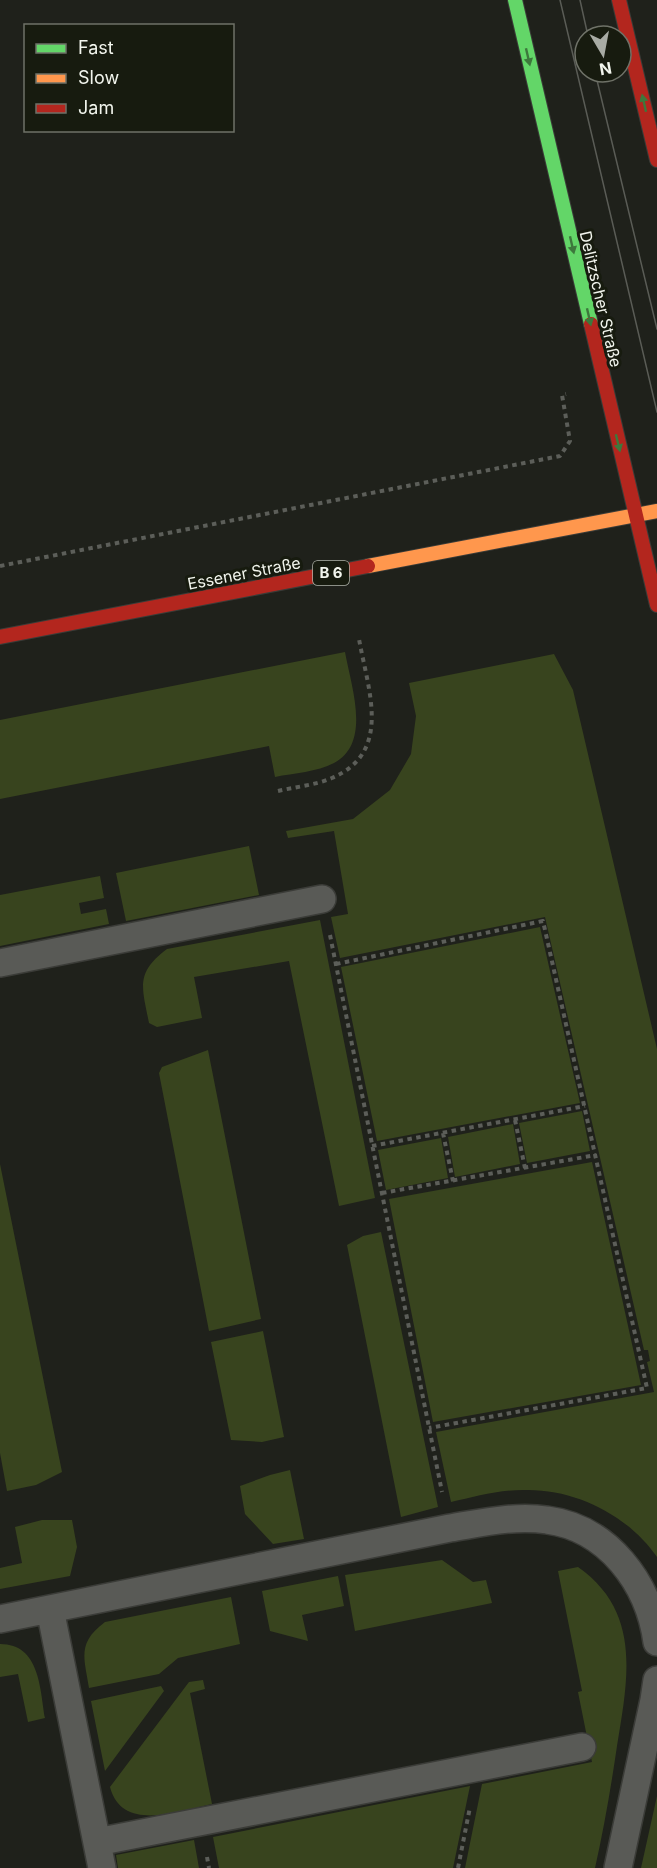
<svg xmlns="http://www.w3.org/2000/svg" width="657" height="1868" viewBox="0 0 657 1868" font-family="Inter,sans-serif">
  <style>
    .green { fill: #38441e }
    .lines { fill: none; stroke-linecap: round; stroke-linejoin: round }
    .lane-casing { stroke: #3b3c38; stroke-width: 30 }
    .fast-casing { stroke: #3b3c38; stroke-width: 16 }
    .slow-casing { stroke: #3b3c38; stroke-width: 16 }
    .jam-casing { stroke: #3b3c38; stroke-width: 16 }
    .path { stroke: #5c5e59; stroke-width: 4; stroke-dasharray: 4.5 4.5; stroke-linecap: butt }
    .lane { stroke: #595a56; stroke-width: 27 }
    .fast { stroke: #63d668; stroke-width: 14 }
    .slow { stroke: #ff974d; stroke-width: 14 }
    .jam { stroke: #b3261e; stroke-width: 14 }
    .tram { stroke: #5a5c56; stroke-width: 1.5 }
    .oneway { fill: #3d783c }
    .labels { text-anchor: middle; stroke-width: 6; stroke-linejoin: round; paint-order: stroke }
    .shield { fill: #171b0f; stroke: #b0b4aa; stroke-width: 1.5 }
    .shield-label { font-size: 15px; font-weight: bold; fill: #f2f5ed }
    .street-label { font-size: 16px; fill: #f2f5ed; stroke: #171b0f }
  </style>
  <rect width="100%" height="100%" fill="#1f211b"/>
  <path class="green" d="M 345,652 C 351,686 372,743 334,763 C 317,772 294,773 275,777 L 269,746 L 0,799 L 0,720 Z
    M 554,654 L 573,690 L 657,1049 L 657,1557 C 628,1515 574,1488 523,1490 C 498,1490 474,1497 451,1502 L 436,1432 L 654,1392 L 647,1362 L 650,1361 L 648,1350 L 644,1350 L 545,917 L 340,958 L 331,917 L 348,914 L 334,831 L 288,838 L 286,831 L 353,819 L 390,790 L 411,754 L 416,716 L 409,683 Z
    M 249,846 L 259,895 L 126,921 L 116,873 Z
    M 100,876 L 104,898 L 79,903 L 81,914 L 106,909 L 109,924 L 0,946 L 0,895 Z
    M 320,920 L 375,1198 L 339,1206 L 289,961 L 194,977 L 202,1018 L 157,1027 L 149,1023 C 142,987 135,973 167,949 Z
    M 540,927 L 580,1103 L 377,1141 L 341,967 Z
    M 208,1050 L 261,1319 L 209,1331 L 159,1073 L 162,1067 Z
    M 582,1111 L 590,1151 L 527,1163 L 519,1123 Z
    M 513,1124 L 520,1164 L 455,1177 L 448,1137 Z
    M 441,1138 L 448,1178 L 386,1190 L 378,1150 Z
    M 592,1162 L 641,1385 L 433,1422 L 389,1199 Z
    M 0,1164 L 62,1472 L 36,1485 L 7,1491 L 0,1453 Z
    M 381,1232 L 438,1507 L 401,1517 L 347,1245 L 363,1236 Z
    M 263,1331 L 284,1437 L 262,1442 L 231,1440 L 211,1342 Z
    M 290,1470 L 304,1539 L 273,1544 L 245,1514 L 240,1486 L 270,1475 Z
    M 42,1520 L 72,1520 L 77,1547 L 70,1576 L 0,1589 L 0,1568 L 22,1563 L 15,1527 Z
    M 442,1560 L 473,1582 L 486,1580 L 492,1603 L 355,1631 L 345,1575 Z
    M 578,1567 C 642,1612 628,1679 617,1746 C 611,1787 604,1828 595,1868 L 465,1868 L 482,1784 L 592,1762 L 578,1692 L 582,1691 L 558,1571 Z
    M 338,1576 L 344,1606 L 302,1615 L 308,1641 L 270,1631 L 262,1591 Z
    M 231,1597 L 240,1644 L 178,1658 L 159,1674 L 89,1688 C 84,1657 77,1643 105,1622 Z
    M 0,1644 C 40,1644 40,1689 45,1718 L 28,1722 L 18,1674 L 0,1677 Z
    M 203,1680 L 205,1689 L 190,1693 L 212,1804 C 179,1811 122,1833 110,1787 L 189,1682 Z
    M 161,1686 L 164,1691 L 105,1771 L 91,1701 Z
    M 470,1786 L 453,1868 L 219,1868 L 213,1837 Z
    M 657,1796 L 657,1868 L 641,1868 Z
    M 194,1840 L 199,1868 L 118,1868 L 116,1855 Z"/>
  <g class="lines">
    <defs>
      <path id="lane" d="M 0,963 L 322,899
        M 50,1609 L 102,1868
        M 0,1619 L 450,1528 C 481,1523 515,1515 547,1520 C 608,1528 649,1583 657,1642
        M 97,1842 L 582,1747
        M 618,1868 L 654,1700 L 657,1680"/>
      <path id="fast" d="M 515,0 L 591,324"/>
      <path id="slow" d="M 368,566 L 657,511"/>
      <path id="jam" d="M 619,0 L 657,160
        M 591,324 L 657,605
        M 0,637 L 368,566"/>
    </defs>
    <use href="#lane" class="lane-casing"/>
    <use href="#fast" class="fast-casing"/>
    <use href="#slow" class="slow-casing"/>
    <use href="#jam" class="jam-casing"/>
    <path class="path" d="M 0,566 L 560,456 L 570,441 L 562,395 L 566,394
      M 278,791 C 295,787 316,785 332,778 C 393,752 368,690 359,639
      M 330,935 L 442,1492
      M 336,964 L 543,921 L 647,1388 L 429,1428
      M 515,1120 L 525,1168
      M 443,1133 L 453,1181
      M 372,1146 L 585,1106
      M 382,1193 L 596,1155
      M 207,1857 L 209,1868
      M 458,1868 L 470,1807"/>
    <use href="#lane" class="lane"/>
    <use href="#fast" class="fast"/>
    <use href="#slow" class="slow"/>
    <use href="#jam" class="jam"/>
    <path class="tram" d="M 560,0 L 657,412
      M 580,0 L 588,36
      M 595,72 L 657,329"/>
  </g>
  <defs><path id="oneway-solid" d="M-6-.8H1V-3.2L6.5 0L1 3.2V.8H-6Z" transform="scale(1.5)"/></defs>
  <g class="oneway">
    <use href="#oneway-solid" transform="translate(528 57) rotate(77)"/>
    <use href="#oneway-solid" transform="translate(644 103) rotate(-103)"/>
    <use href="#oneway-solid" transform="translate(572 245) rotate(77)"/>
    <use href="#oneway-solid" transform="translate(589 317) rotate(77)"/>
    <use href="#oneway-solid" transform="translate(618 443) rotate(76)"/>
  </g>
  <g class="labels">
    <rect class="shield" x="313" y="561" width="36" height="24" rx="4.5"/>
    <g class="shield-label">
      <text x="331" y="578">B 6</text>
    </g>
    <g class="street-label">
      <text transform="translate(601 299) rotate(77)" y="6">Delitzscher Straße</text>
      <text transform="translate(244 573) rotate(-11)" y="6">Essener Straße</text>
    </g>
  </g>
  <rect x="24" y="24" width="210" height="108" fill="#171b0f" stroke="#6f7268" stroke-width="1.5"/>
  <rect x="36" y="44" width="30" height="9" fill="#63d668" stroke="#6f7268" stroke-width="1.5"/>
  <text x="78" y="54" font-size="18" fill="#f2f5ed">Fast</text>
  <rect x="36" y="74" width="30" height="9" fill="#ff974d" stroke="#6f7268" stroke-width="1.5"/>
  <text x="78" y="84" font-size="18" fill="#f2f5ed">Slow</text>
  <rect x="36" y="104" width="30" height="9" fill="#b3261e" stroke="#6f7268" stroke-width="1.5"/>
  <text x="78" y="114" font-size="18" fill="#f2f5ed">Jam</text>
  <g transform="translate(603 54) rotate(170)"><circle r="28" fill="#171b0f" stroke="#6f7268" stroke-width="1.5"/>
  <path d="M0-4.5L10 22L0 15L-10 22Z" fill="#a8aba4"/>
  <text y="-9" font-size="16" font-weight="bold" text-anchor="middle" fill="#f2f5ed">N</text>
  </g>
</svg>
